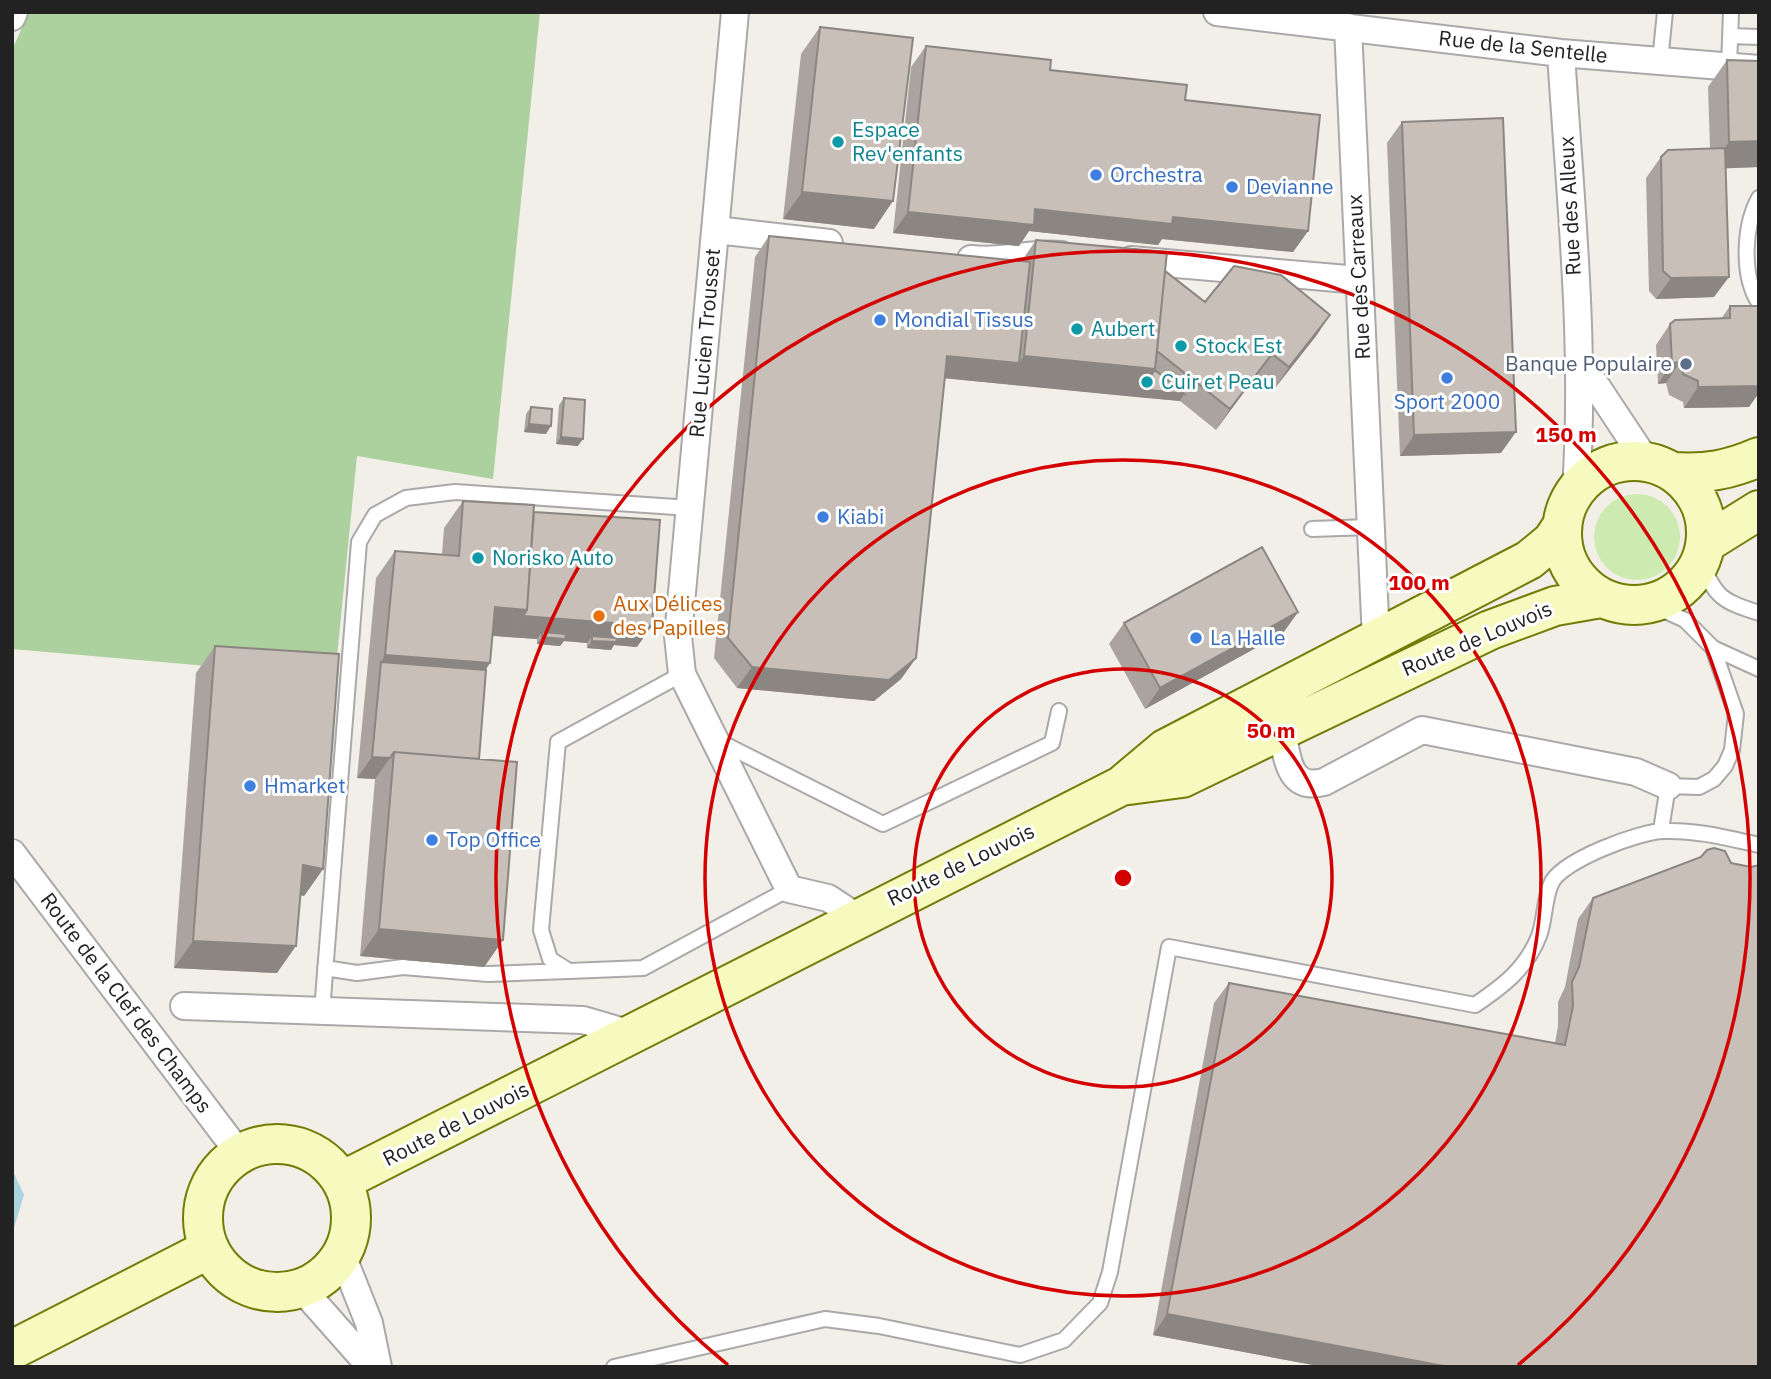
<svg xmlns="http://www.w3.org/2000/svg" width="1771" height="1379" viewBox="0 0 1771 1379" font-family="'IBM Plex Sans',sans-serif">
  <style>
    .grass { fill: #cdebb0 }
    .forest { fill: #add19e }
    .water { fill: #aad3df }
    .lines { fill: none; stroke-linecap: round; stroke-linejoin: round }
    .service-casing { stroke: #a9a9a9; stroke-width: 18 }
    .minor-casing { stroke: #a9a9a9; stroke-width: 30 }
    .secondary-casing { stroke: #707d05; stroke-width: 42 }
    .service { stroke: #fff; stroke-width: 14 }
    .minor { stroke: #fff; stroke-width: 26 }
    .secondary { stroke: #f7fabf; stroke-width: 38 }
    .wall { fill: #aba49e }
    .shaded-wall { fill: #8b8681 }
    .building { fill: #c7bfb8; stroke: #8b8681; stroke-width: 2 }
    .ring { fill: none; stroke: #d40000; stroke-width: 3.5 }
    .culture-dot { fill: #0f9aa8; stroke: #fff; stroke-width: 2.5 }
    .shop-dot { fill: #3f7fe0; stroke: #fff; stroke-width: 2.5 }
    .service-dot { fill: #5c6f8a; stroke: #fff; stroke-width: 2.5 }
    .food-dot { fill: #e8710a; stroke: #fff; stroke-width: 2.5 }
    .labels { text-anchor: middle; stroke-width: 6; stroke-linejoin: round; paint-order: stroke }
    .street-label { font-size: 21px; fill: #222; stroke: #fff }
    .culture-label { font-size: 21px; fill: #0d838f; stroke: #fff; text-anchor: start }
    .shop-label { font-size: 21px; fill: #366cbe; stroke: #fff; text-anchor: start }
    .service-label { font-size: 21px; fill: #4e5e75; stroke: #fff; text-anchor: end }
    .food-label { font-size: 21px; fill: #c56008; stroke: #fff; text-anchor: start }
    .centre { fill: #d40000; stroke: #fff; stroke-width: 3.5 }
    .ring-label { font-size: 21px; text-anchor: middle; font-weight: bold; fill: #d40000; stroke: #fff; stroke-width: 6; stroke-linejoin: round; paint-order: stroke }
  </style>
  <rect width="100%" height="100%" fill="#f2efe9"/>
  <path class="grass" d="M1594 537a43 43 0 1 1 86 0a43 43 0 1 1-86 0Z"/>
  <path class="forest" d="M 29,12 L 540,12 L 493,479 L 357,456 L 335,677 L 12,649 L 12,50 Z"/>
  <path class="water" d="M 12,1169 L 24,1195 L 12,1234 Z"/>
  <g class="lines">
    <defs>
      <path id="service" d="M 1730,36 L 1759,37
        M 1660,61 L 1665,12
        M 1729,67 L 1731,12
        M 1759,198 C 1744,225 1741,275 1759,303
        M 1312,529 L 1370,527
        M 1701,562 C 1716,598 1722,601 1759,613
        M 1650,604 L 1685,620 L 1713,648 L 1736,714 L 1732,750 L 1725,766 L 1714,779 L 1699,787 L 1668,786 L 1661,830
        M 1713,648 L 1759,669
        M 682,674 L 558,742 L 541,930 L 550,959 L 569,971 L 643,968 L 789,889
        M 718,741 L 883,824 L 1052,743 L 1059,711
        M 325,968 L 357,973 L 403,967 L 488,974 L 568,971
        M 322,1011 L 359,542 L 375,515 L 406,498 L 455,492 L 690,508
        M 614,1367 L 825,1319 L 879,1326 L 1020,1355 L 1064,1340 L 1100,1303 L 1110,1272 L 1169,947 L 1475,1005 C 1503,986 1526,969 1539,936 C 1545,920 1544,900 1551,884 C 1560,861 1640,831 1664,831 C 1697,830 1727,838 1759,845"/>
      <path id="minor" d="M 735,12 L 678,636 L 682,674 L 789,889 L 828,898 L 857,917
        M 1217,12 L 1561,53 L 1759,69
        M 12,17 L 14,12
        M 1348,27 L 1376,640
        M 1561,53 C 1570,198 1586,344 1576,489
        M 716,230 L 829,243
        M 971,259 C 1006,263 1027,252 1061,255
        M 1131,260 L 1359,280
        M 1579,360 L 1646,461
        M 1282,730 C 1287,757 1288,791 1324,782 L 1422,730 L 1636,772 L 1668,786
        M 12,853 L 239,1153
        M 184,1006 L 583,1020 L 631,1034
        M 342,1255 L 369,1323 L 378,1367
        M 301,1288 L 371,1367"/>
      <path id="secondary" d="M1562 533a72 72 0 1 1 144 0a72 72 0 1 1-144 0Z
        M 1674,472 C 1706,474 1729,470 1759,457
        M 1706,543 L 1759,510
        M 1121,786 L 1182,778 L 1490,630 L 1555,606 L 1601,598
        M203 1218a74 74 0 1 1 148 0a74 74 0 1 1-148 0Z
        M 342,1181 L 1121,786 L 1165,749 L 1529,560 L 1552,541 L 1562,526
        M 12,1350 L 209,1249"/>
    </defs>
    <use href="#service" class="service-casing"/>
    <use href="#minor" class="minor-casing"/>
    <use href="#secondary" class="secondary-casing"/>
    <use href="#service" class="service"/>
    <use href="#minor" class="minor"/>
    <use href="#secondary" class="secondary"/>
  </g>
  <path class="wall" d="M 820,27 L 874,229 L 783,219 L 801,54 Z
    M 926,46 L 1050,70 L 1185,100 L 1308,231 L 1293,252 L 1162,239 L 1158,245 L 1029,231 L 1019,246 L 893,233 L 911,67 Z
    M 1727,60 L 1759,167 L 1726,168 L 1714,297 L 1656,299 L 1649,291 L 1646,178 L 1661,157 L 1710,148 L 1708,87 Z
    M 1402,122 L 1501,453 L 1400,456 L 1387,143 Z
    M 769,236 L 1021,262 L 1036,240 L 1165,271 L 1205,302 L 1330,315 L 1316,336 L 1275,388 L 1257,374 L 1216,430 L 1180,401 L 944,378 L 916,658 L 901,679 L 874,701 L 737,688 L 714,658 L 755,257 Z
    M 1730,306 L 1749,407 L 1684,408 L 1683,402 L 1669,395 L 1666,383 L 1658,384 L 1656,345 L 1670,324 L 1721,319 Z
    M 564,398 L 578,446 L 556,444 L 559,405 Z
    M 531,407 L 546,434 L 524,432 L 526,414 Z
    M 463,501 L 534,512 L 637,647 L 614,645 L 611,650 L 587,648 L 587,643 L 564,641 L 560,646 L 537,644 L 537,639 L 493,636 L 486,670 L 479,759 L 503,940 L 484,967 L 360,956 L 375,779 L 357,778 L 376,578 L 395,551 L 442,554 L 444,528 Z
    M 1298,612 L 1283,633 L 1145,709 L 1109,644 L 1124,623 Z
    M 215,646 L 323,869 L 304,896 L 300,895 L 277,973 L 174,968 L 196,673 Z
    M 1593,898 L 1759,1367 L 1324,1367 L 1153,1335 L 1214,1003 L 1229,983 L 1555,1043 L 1558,1026 L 1558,1002 L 1565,987 L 1578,919 Z"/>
  <path class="shaded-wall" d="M 1759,141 L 1759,167 L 1710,169 L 1729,142 Z
    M 802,192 L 893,201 L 874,229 L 783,219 Z
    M 1035,209 L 1173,217 L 1308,231 L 1293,252 L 1162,239 L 1158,245 L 1029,231 L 1019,246 L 893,233 L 908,212 Z
    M 1729,277 L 1714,297 L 1656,299 L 1671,278 Z
    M 1330,315 L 1316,336 L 1275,388 L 1289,367 Z
    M 1272,354 L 1257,374 L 1216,430 L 1230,409 Z
    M 947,356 L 1019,363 L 1024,356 L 1155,369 L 1136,397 L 932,377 Z
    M 1680,362 L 1666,383 L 1658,384 L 1672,363 Z
    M 1759,386 L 1759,393 L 1749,407 L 1684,408 L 1698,387 Z
    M 1141,389 L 1184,394 L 1180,401 L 1136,397 Z
    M 529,424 L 551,426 L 546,434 L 524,432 Z
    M 1516,432 L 1501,453 L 1400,456 L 1414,435 Z
    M 561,437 L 583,439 L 578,446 L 556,444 Z
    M 495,607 L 527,610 L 508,637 L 476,634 Z
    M 1298,612 L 1283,633 L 1145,709 L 1160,688 Z
    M 523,616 L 652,626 L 637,647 L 614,645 L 611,650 L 587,648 L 592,641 L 592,636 L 587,643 L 564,641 L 560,646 L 537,644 L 542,637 L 542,632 L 537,639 L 508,637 Z
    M 385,655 L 490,663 L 481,677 L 381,662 Z
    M 916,658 L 901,679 L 874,701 L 737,688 L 752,667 Z
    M 372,757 L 390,758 L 375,779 L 357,778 Z
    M 303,865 L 323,869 L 304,896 L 284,892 Z
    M 379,929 L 503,940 L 484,967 L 360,956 Z
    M 193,941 L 296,946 L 277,973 L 174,968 Z
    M 1167,1314 L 1449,1367 L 1324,1367 L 1153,1335 Z"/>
  <path class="building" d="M 820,27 L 913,38 L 893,201 L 802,192 Z
    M 926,46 L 1051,60 L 1050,70 L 1187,85 L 1185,100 L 1320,115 L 1308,231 L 1173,217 L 1172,224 L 1035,209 L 1034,225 L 908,212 Z
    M 1727,60 L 1759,61 L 1759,141 L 1729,142 Z
    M 1503,118 L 1516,432 L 1414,435 L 1402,122 Z
    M 1725,148 L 1729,277 L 1671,278 L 1663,271 L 1661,157 L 1668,150 Z
    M 769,236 L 1030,262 L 1019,363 L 947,356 L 916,658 L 889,680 L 752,667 L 728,638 Z
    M 1036,240 L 1167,252 L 1155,369 L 1024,356 Z
    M 1234,266 L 1281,275 L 1330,315 L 1289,367 L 1272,354 L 1230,409 L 1157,351 L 1165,271 L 1205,302 Z
    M 1730,306 L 1759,306 L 1759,386 L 1698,387 L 1698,381 L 1683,374 L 1680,362 L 1672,363 L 1670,324 L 1675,320 L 1730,318 Z
    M 1155,370 L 1184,394 L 1141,389 Z
    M 564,398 L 585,400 L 583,439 L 561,437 Z
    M 531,407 L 552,409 L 551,426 L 529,424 Z
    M 463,501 L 534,505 L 527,610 L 495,607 L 490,663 L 385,655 L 395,551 L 459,556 Z
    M 534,512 L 660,520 L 652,626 L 523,616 L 527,610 Z
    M 1262,547 L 1298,612 L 1160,688 L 1124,623 Z
    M 542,632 L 566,634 L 565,639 L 542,637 Z
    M 592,636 L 617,638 L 616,642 L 592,641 Z
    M 215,646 L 339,654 L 323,869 L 303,865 L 296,946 L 193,941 Z
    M 381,662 L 486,670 L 479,759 L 394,752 L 390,758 L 372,757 Z
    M 394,752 L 517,762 L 503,940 L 379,929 Z
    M 1714,848 L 1725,851 L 1731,863 L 1751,867 L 1759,865 L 1759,1367 L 1449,1367 L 1167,1314 L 1229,983 L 1565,1045 L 1573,1006 L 1572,982 L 1579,967 L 1593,898 L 1701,857 L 1707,850 Z"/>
  <g class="ring">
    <circle cx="1123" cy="878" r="209"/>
    <circle cx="1123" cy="878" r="418"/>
    <path d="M728 1365A627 627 0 1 1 1518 1365"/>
  </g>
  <g class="culture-dot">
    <circle cx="838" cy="142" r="7"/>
    <circle cx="1077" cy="329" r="7"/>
    <circle cx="1181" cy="346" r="7"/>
    <circle cx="1147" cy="382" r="7"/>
    <circle cx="478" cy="558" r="7"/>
  </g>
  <g class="shop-dot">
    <circle cx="1096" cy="175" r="7"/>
    <circle cx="1232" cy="187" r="7"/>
    <circle cx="880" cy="320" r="7"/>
    <circle cx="1447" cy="378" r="7"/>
    <circle cx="823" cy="517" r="7"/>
    <circle cx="1196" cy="638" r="7"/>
    <circle cx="250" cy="786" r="7"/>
    <circle cx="432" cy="840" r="7"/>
  </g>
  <circle class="service-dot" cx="1686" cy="364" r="7"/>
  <circle class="food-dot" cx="599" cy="616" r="7"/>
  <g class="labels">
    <g class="street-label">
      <text transform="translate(1523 47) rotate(6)" y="7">Rue de la Sentelle</text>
      <text transform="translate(1570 206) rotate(-93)" y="7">Rue des Alleux</text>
      <text transform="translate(1359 277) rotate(-93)" y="7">Rue des Carreaux</text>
      <text transform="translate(705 343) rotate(-85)" y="7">Rue Lucien Trousset</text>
      <text transform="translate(1477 639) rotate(-23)" y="7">Route de Louvois</text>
      <text transform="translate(961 865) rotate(-26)" y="7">Route de Louvois</text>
      <text transform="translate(126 1003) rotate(53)" y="7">Route de la Clef des Champs</text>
      <text transform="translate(456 1124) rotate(-27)" y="7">Route de Louvois</text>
    </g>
    <g class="culture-label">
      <text x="852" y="137">Espace<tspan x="852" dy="24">Rev'enfants</tspan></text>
      <text x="1091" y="336">Aubert</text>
      <text x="1195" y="353">Stock Est</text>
      <text x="1161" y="389">Cuir et Peau</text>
      <text x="492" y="565">Norisko Auto</text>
    </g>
    <g class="shop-label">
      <text x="1110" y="182">Orchestra</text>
      <text x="1246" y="194">Devianne</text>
      <text x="894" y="327">Mondial Tissus</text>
      <text x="1447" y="409" text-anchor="middle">Sport 2000</text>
      <text x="837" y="524">Kiabi</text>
      <text x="1210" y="645">La Halle</text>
      <text x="264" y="793">Hmarket</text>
      <text x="446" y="847">Top Office</text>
    </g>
    <g class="service-label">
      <text x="1672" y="371">Banque Populaire</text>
    </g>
    <g class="food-label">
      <text x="613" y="611">Aux Délices<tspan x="613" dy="24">des Papilles</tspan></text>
    </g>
  </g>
  <circle cx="1123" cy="878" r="10" class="centre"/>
  <g class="ring-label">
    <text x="1566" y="442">150 m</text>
    <text x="1419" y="590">100 m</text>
    <text x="1271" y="738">50 m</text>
  </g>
  <rect width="1771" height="1379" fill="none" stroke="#222222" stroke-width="28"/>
</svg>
